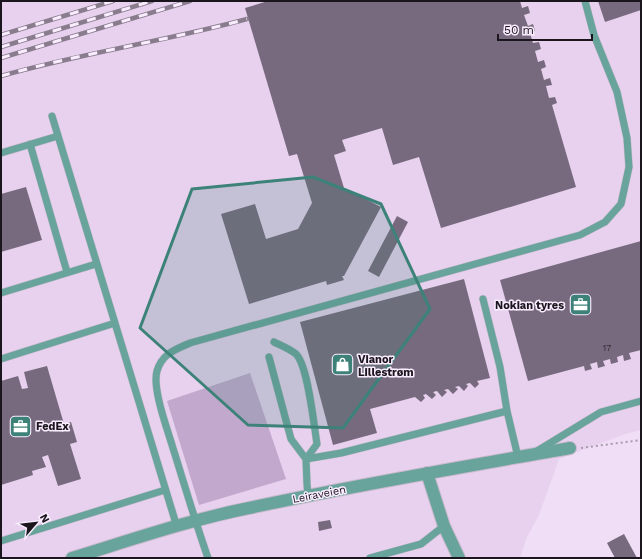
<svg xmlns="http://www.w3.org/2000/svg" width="642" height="559" viewBox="0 0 642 559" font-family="'Work Sans',sans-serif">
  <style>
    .built { fill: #e7d1ee }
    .green { fill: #c3a8cd }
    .building { fill: #786a7e }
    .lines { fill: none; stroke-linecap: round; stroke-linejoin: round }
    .lane-casing { stroke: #c9bace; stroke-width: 8 }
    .street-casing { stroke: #c9bace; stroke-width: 14 }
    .path { stroke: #a89bad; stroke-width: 2; stroke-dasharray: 2 3; stroke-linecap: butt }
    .lane { stroke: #68a49b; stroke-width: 7 }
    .street { stroke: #68a49b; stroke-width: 12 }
    .rail-casing { stroke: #897d8d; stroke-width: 4.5 }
    .rail { stroke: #faedff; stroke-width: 3; stroke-dasharray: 9; stroke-linecap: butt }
    .marked { fill: #3d8279; fill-opacity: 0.2; stroke: #3d8279; stroke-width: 3; stroke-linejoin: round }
    .labels { text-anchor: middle; stroke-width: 3; stroke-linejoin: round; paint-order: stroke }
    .number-label { font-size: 9px; fill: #322a35 }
    .poi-label { font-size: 11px; font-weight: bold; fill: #1b151d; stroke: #faedff; text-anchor: start }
    .street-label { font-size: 11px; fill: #1b151d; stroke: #faedff }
  </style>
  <rect width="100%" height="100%" fill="#efdef5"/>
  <path class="built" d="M 1,1 L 641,1 L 641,430 L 625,434 L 559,459 L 539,515 L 527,537 L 520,558 L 1,558 Z"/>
  <path class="green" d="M 250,373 L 286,479 L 199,505 L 167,401 Z"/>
  <path class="building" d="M 268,1 L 520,1 L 522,8 L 528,6 L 530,13 L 524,15 L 528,26 L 533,24 L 535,31 L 530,33 L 533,43 L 539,42 L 541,49 L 535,51 L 538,62 L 544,60 L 546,67 L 541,69 L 544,80 L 550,78 L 552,85 L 546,86 L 549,98 L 555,97 L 557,103 L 552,105 L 576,187 L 441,228 L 419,157 L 393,165 L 382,128 L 342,140 L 346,151 L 334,155 L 344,188 L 381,207 L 344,276 L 342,276 L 344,280 L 327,285 L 326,281 L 249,304 L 221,214 L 255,204 L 266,239 L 298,229 L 312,203 L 297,154 L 289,156 L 245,8 Z
    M 598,1 L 641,1 L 641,10 L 605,22 Z
    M 26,187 L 42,240 L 1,252 L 1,194 Z
    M 397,216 L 408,222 L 379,277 L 368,271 Z
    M 641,241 L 641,350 L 629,353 L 631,359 L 624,361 L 623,355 L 617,357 L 618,362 L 611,364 L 610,359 L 603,361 L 605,366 L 598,368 L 597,362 L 590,364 L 592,369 L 585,371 L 584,366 L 528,381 L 500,280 Z
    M 464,279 L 490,378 L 477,381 L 479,384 L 475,388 L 470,383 L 466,384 L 468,386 L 464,391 L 459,386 L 455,387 L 458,389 L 453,394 L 448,389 L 444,390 L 447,392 L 442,397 L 437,391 L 433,392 L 436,395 L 432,399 L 426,394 L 423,395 L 425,398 L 421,402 L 415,397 L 370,409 L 377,433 L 333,445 L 300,322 Z
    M 47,366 L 64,424 L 71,422 L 77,442 L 70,444 L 81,479 L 58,486 L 48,455 L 42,457 L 46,467 L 32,471 L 33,475 L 1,485 L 1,381 L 18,376 L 22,389 L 28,388 L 24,372 Z
    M 330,520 L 332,528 L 319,531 L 318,522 Z
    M 624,534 L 637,558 L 615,558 L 607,543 Z"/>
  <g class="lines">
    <defs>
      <path id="lane" d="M 52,116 L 177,527
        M 30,144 L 67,272
        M 1,153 L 58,136
        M 1,293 L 96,264
        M 483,299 L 500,367 L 507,411 L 518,457
        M 274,342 C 280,345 290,349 296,354 C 308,365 314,426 317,444 L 306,459 L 307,484 L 308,496
        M 269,357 L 291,439 L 306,459 L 341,453 L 507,411
        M 1,359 L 115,323
        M 537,451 L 601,412 L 641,401
        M 1,541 L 165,490
        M 208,558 C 195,521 184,483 172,445 C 167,428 152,388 157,371 C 162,354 174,350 190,343 L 580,235 L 605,222 L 621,204 L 629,167 L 627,138 L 617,92 L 594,35 L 585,1
        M 370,558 L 421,544 L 444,526"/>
      <path id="street" d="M 427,473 L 444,526 L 459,558
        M 72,558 C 131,540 189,520 249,508 C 355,485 463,467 570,448"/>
    </defs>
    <use href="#lane" class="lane-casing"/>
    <use href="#street" class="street-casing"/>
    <path class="path" d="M 581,448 L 641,440"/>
    <use href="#lane" class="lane"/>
    <use href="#street" class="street"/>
    <defs>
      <path id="rail" d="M 1,35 L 113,1
        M 1,47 L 152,1
        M 1,58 L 190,1
        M 1,76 C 82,53 166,41 247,19"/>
    </defs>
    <use href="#rail" class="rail-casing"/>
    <use href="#rail" class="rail"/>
  </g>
  <path class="marked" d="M 313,177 L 381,204 L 430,309 L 343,428 L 248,425 L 140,328 L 192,189 Z"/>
  <defs>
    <symbol id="office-square" viewBox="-11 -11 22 22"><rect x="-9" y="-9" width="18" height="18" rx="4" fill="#3d8279" stroke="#faedff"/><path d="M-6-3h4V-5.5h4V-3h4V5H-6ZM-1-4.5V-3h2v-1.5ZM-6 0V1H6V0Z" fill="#fff"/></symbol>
    <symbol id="shop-square" viewBox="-11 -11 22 22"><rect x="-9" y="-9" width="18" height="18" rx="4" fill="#3d8279" stroke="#faedff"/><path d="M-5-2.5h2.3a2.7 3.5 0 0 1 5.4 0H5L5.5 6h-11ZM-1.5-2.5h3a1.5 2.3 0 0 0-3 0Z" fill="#fff"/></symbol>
  </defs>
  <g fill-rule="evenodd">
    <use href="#office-square" x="568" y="292" width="25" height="25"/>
    <use href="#shop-square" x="330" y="352" width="25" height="25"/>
    <use href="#office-square" x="8" y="414" width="25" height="25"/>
  </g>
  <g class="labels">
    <g class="number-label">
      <text x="607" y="351">17</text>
    </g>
    <g class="poi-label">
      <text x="564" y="309" text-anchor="end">Nokian tyres</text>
      <text x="358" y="363">Vianor<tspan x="358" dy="13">Lillestrøm</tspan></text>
      <text x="36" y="430">FedEx</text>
    </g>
    <g class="street-label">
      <text transform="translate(319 494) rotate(-11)" y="4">Leiraveien</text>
    </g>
  </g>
  <rect width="642" height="559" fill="none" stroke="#1b151d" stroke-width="4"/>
  <g transform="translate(36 523) rotate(62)" stroke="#faedff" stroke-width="3" paint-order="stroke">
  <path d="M0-3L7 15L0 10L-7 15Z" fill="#1b151d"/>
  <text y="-6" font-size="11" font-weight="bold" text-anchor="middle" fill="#1b151d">N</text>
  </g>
  <path d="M498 34v6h94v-6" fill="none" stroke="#1b151d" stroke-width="2"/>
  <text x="504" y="34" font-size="12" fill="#1b151d" stroke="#faedff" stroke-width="3" paint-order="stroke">50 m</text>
</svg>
